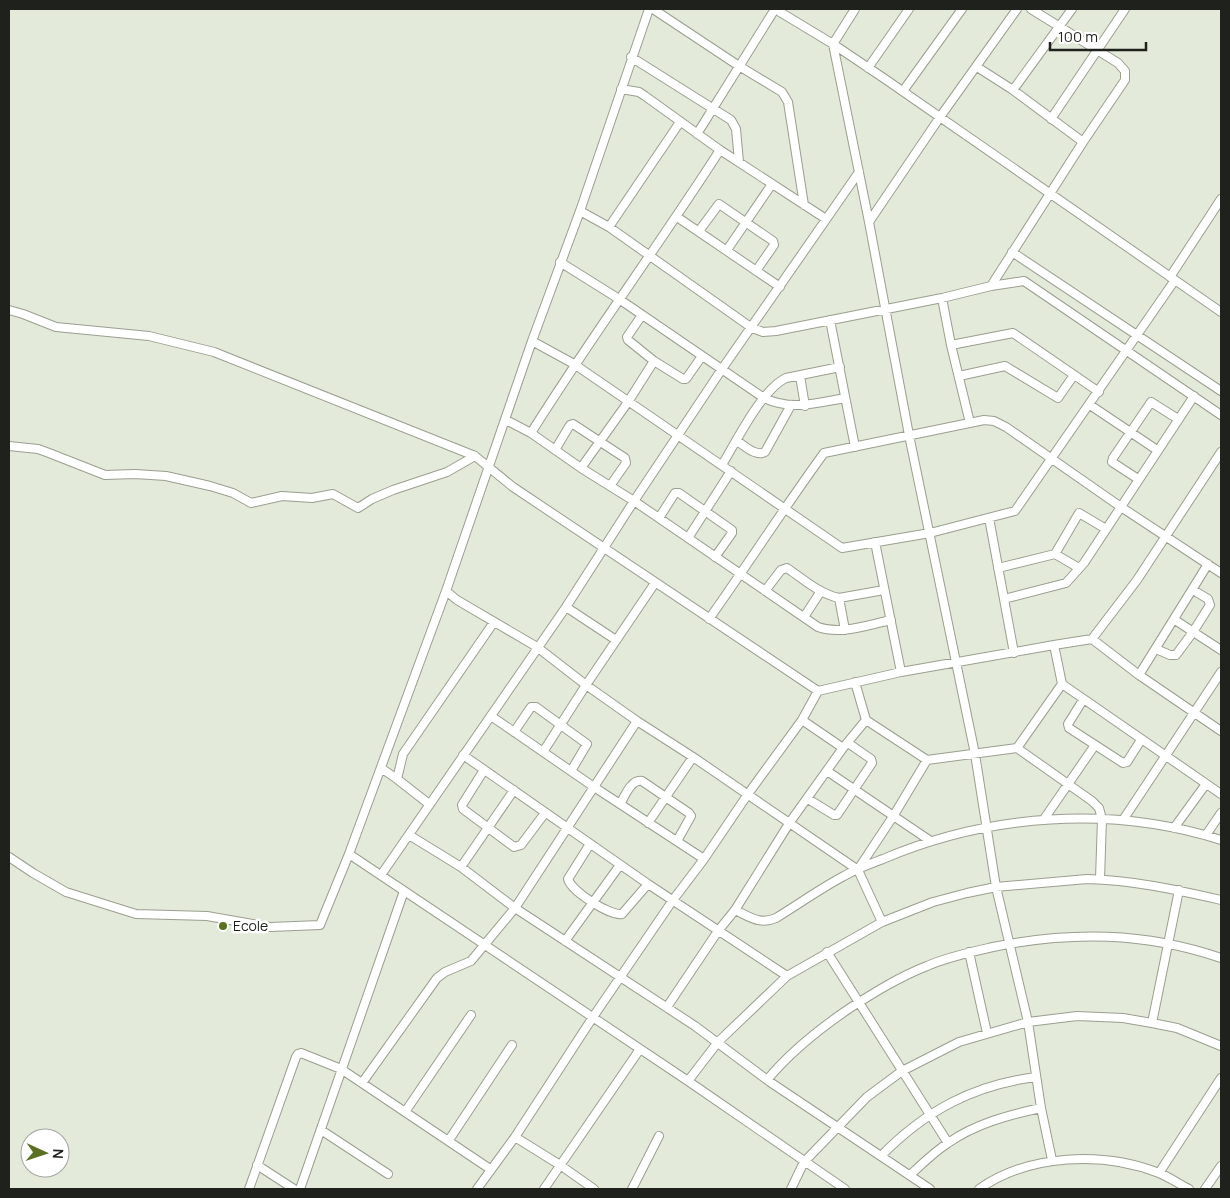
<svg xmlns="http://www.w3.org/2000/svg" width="1230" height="1198" viewBox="0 0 1230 1198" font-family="Manrope,sans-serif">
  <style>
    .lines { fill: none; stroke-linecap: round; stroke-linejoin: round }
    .minor-casing { stroke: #9a9f90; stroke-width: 10 }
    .minor { stroke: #fff; stroke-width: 8 }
    .poi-dot { fill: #5b7121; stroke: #fff; stroke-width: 2 }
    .labels { text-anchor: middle; stroke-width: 5; stroke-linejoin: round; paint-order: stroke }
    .poi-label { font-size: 14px; fill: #1f211c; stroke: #fff; text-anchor: start }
  </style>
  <rect width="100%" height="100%" fill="#e3ead9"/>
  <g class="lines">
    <defs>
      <path id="minor" d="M 653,9 L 739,66 L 782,92 L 788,102 L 804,205
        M 855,9 L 833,44 L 869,222 L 909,435 L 975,754 L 996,887 L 1028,1022 L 1041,1108 L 1052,1160
        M 631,57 L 731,120 L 736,129 L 739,162
        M 977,67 L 1013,90 L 1072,9
        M 868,68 L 909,9
        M 621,89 L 639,92 L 645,96 L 720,150 L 826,219
        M 1013,90 L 1083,142 L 1125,80 L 1125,71 L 1118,63 L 1031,9
        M 903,91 L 962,9
        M 1051,119 L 1125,9
        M 697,134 L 775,9 L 833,44 L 885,79 L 1221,312
        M 580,211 L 609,227 L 752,328 L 763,332 L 776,331 L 942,298 L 991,286 L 1024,281 L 1221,415
        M 677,217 L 780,287
        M 869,222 L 940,117 L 1017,9
        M 609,227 L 680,122
        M 699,231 L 719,204 L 773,241 L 774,245 L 756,271
        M 727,250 L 772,184
        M 1012,252 L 1221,391
        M 560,262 L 619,299 L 764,398 C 791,411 817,403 845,398
        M 1170,277 L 1221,199
        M 991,286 L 1083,142
        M 942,298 L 951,345 L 970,423
        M 9,310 L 23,314 L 56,327 L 149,336 L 214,352 L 475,456 L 513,487 L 818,691
        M 642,315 L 627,337 L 628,340 L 654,361 L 683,379 L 686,379 L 702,356
        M 830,320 L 855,447
        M 532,341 L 574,364 L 842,548 L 930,533 L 1015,511 L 1175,280
        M 951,345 L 1013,333 L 1099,392
        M 800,376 L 805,406
        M 959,376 L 1005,366 L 1058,398 L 1074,375
        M 1090,405 L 1157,450
        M 506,420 L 531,433 L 581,468 L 634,501 L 818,627 C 841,635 867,625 891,620
        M 531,433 C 591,337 659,245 720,150
        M 737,441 C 745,446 756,457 765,452 L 791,405
        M 9,446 L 38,449 L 49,453 L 105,475 L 135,474 L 166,476 L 210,486 L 233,493 L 251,503 L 282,496 L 312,498 L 333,494 L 358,508 L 372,499 L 393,490 L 447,472 L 475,456
        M 555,450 L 570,425 L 573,424 L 625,458 L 626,463 L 610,486
        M 722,465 C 736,442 762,389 786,378 L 840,367
        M 581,468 L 628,402 L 654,361
        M 1138,479 L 1112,462 L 1113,458 L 1151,402 L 1178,419
        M 659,518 L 675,493 L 679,493 L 732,530 L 732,533 L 715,557
        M 989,518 L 1014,653
        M 688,538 L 731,471
        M 875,542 L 901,672
        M 1055,554 L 1079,513 L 1106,529
        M 998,568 L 1055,554 L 1079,568
        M 446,591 L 457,600 L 537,647 L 586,685 L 637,721 L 693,757 L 858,870 L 882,922
        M 765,591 L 781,570 L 787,568 C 803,579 820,594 839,598 L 884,590
        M 839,598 L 845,630
        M 1004,599 L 1066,583 L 1084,563 L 1194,396
        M 566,607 L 616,640
        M 804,617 L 821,591
        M 709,619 C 748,564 784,508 824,453 L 984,420 L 994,421 L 1006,427 L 1121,507 L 1221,573
        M 1175,620 L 1221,650
        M 1092,639 L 1137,580 L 1221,452
        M 1054,645 L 1062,684 L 1221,794
        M 1156,649 L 1170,655 L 1176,655 L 1193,632 L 1210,605 L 1208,599 L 1193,590
        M 1139,675 L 1208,564
        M 855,682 L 866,720 L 927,760 L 1017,748 L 1092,801 L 1099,808 L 1102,819 L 1100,879
        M 1083,700 L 1068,724 L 1069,728 L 1123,763 L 1127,762 L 1141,740
        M 491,716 L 594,787 L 704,859
        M 802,720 L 843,748
        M 514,732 L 531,707 L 536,707 L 587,744 L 571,771
        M 1017,748 L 1062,684
        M 543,752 L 586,685 L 655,583
        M 463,755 L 648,884 L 787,976
        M 381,768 L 397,779
        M 484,770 L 462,805 L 463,809 L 514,847 L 521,845 L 545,813
        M 827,771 L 929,840
        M 808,799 L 834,815 L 837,815 L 872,763 L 871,759 L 848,743
        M 429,804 L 397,779 L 403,754 L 494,622
        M 620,804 C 625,796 631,779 642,781 L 689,813 L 691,816 L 677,841
        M 1044,819 L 1095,745
        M 1123,820 L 1221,672
        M 648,823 L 693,757
        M 1174,828 L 1206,784
        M 409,835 L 461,867 L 515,908 L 695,1026 L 770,1082 L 930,1189
        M 1206,835 L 1221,813
        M 590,844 L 568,879 C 571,891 610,916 622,914 L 648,884
        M 349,854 L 688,1081 L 845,1189
        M 9,857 L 33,873 L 66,892 L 136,914 L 207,916 L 270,927 L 320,925 L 349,854 L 446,591 L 532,341 L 580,211 L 649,9
        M 461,867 L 514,790
        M 859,868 L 894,815 L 927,760
        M 381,875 L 566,607 L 634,501 L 722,369 L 859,172
        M 735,910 C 750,917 760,925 776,918 C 799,904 821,888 844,876 C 856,869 870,864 883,859 C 989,814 1111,805 1221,840
        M 565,941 L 620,865
        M 827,952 L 948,1143
        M 969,952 L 987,1033
        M 667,1007 L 718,931 L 735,910 L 790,822 L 843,748 L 866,720
        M 1152,1023 L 1179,890
        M 767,1080 C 791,1051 819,1029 850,1008 C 875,992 899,977 927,966 C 947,957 971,952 993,947 C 1071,931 1145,932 1221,958
        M 688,1081 L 718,1042 L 787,976 L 882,922 L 933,902 L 967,893 L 996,887 L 1087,879 C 1132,880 1178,890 1221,900
        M 362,1083 L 437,978 L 445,972 L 471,961 L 515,908 L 637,721
        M 405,1112 L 471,1015
        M 321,1130 L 388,1174
        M 515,1137 L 560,1165 L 594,1189
        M 449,1140 L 512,1045
        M 881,1156 C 925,1111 973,1085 1036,1077
        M 257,1165 L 294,1189
        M 1159,1173 L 1221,1078
        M 910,1175 C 922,1164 934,1152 948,1143 C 975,1124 1008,1115 1041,1108
        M 249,1189 L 296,1057 L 298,1054 L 301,1053 L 341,1069 L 490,1169
        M 300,1189 L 404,891
        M 477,1189 L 515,1137 L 593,1017 L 673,900 L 704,859 L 748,794 L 802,720 L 818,691 L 901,672 L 1054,645 L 1092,639 L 1139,675 L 1221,731
        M 544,1189 L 640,1049
        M 632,1189 L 659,1136
        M 791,1189 L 804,1162 L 867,1097 L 902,1071 L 959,1042 L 1028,1022 L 1077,1016 L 1123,1018 L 1152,1023 L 1177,1028 L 1221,1046
        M 979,1189 C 1029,1154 1103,1151 1159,1173 C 1169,1177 1179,1184 1189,1189
        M 1205,1189 L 1221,1166"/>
    </defs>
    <use href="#minor" class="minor-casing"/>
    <use href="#minor" class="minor"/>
  </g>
  <circle class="poi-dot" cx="223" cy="926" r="5"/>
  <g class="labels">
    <g class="poi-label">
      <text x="233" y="931">Ecole</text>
    </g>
  </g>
  <rect width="1230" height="1198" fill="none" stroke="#1f211c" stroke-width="20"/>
  <g transform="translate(45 1153) rotate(93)"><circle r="24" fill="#ffffff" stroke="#a5a6a4"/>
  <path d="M0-4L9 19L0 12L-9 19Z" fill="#5b7121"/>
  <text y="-8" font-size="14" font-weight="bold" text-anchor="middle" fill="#1f211c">N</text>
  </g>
  <path d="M1050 42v8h96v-8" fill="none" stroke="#1f211c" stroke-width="2.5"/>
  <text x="1058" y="42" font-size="15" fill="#1f211c" stroke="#ffffff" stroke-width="4" paint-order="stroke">100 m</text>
</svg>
